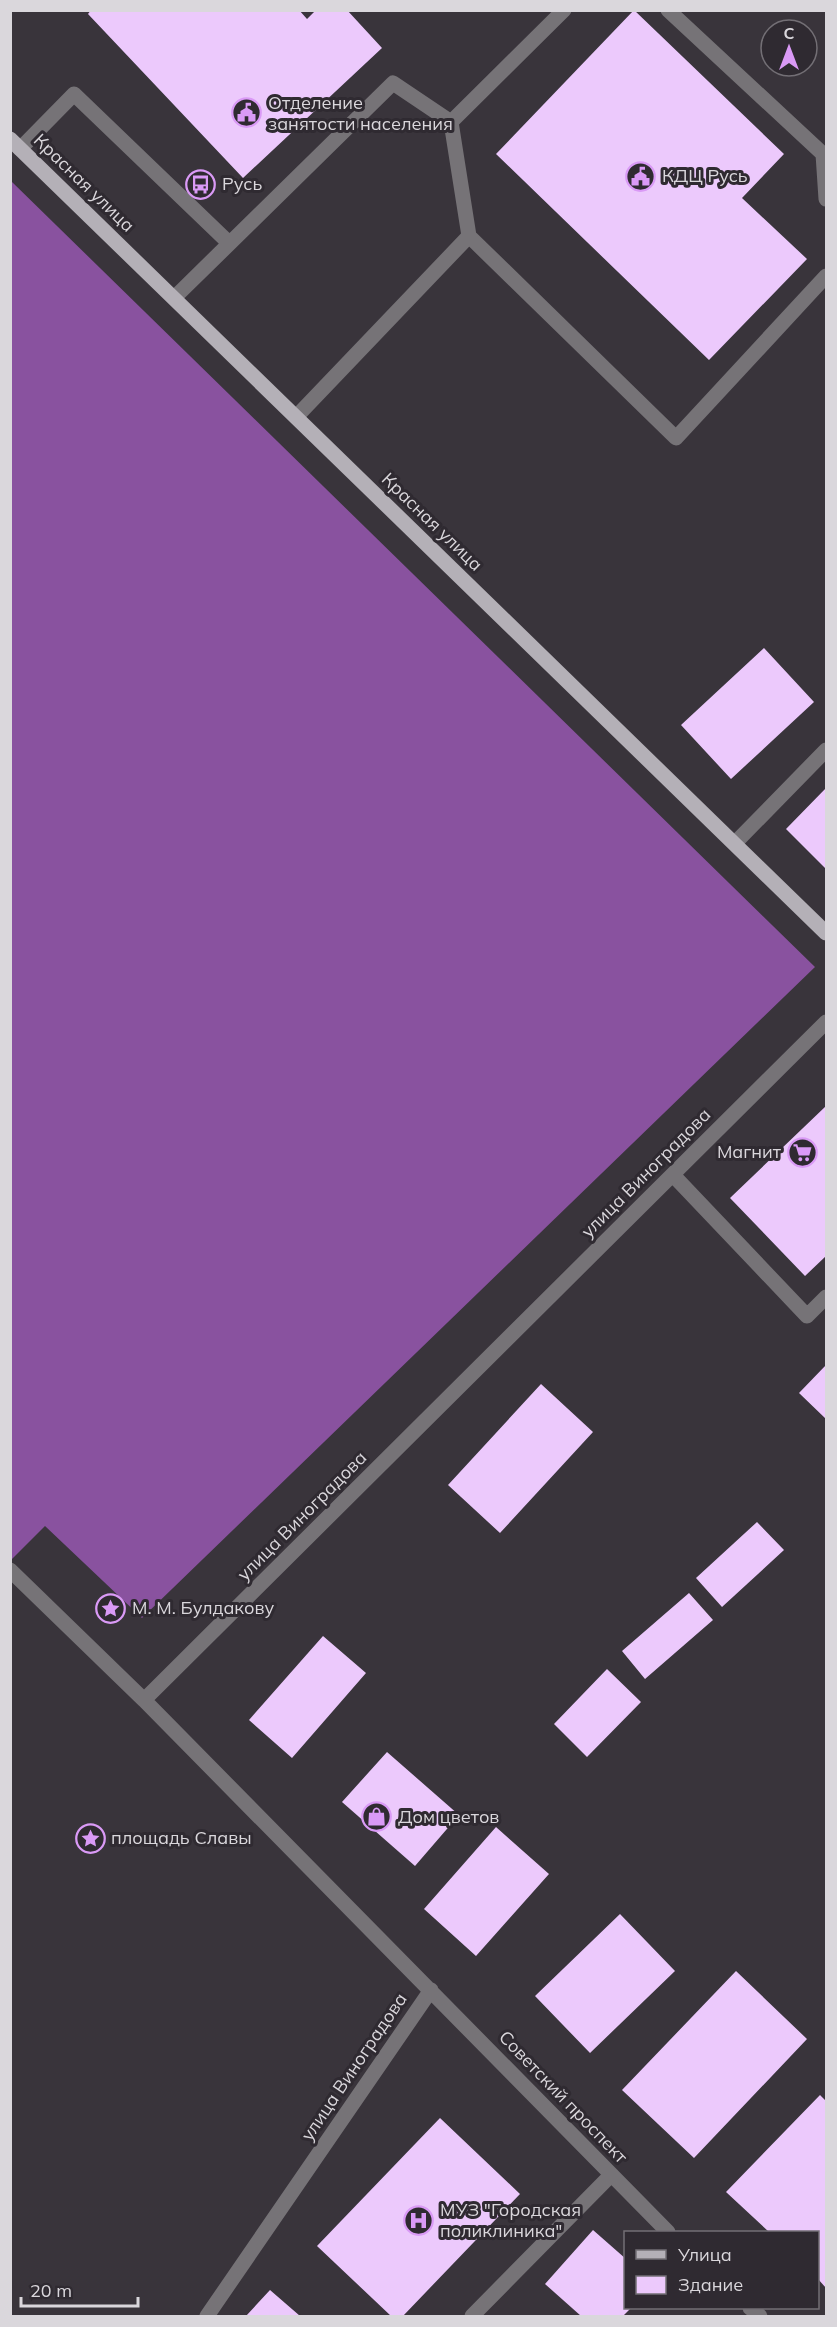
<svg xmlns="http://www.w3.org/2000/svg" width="837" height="2327" viewBox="0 0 837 2327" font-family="Mulish,sans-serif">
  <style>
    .forest { fill: #89529f }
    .building { fill: #ecc9fc }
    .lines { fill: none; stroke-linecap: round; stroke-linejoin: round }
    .minor { stroke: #767377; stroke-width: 15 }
    .major { stroke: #b4b0b7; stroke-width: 15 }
    .labels { text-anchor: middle; stroke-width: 6; stroke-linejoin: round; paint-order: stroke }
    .poi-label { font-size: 18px; fill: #dad7dc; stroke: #2f2a31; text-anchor: start }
    .street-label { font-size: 18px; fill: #dad7dc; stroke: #2f2a31 }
  </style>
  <rect width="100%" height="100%" fill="#39343b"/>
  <path class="forest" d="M 11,181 L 815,967 L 142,1618 L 45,1526 L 11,1560 Z"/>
  <path class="building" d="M 91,10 L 299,10 L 307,19 L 316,10 L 347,10 L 382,48 L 243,178 L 88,14 Z
    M 634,10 L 784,154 L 742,198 L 807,259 L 709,360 L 496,154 Z
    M 764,648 L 814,702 L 731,779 L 681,725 Z
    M 826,788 L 826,869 L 786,829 Z
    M 826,1106 L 826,1256 L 805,1276 L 730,1198 Z
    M 826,1365 L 826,1419 L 799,1393 Z
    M 541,1384 L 593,1432 L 500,1533 L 448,1485 Z
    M 757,1522 L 784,1550 L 722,1607 L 696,1578 Z
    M 689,1593 L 713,1620 L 645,1679 L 622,1651 Z
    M 323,1636 L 366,1673 L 292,1758 L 249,1720 Z
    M 607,1669 L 641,1702 L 587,1757 L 554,1724 Z
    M 387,1752 L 459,1815 L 415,1866 L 342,1802 Z
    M 496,1827 L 549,1874 L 476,1956 L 424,1909 Z
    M 620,1914 L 675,1971 L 590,2053 L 535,1996 Z
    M 736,1971 L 807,2039 L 694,2158 L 622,2090 Z
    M 820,2095 L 826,2101 L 826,2288 L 818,2279 L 818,2232 L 769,2232 L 726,2192 Z
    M 440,2118 L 520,2194 L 403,2316 L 391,2316 L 317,2246 Z
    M 593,2230 L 626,2259 L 626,2308 L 631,2308 L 623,2316 L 581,2316 L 545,2284 Z
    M 270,2290 L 300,2316 L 246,2316 Z"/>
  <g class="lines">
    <path class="minor" d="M 564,10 L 451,122 L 469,236 L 676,438 L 826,276
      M 668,10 L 823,154 L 826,199
      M 20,149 L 74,94 L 228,242
      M 174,298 L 393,83 L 451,122
      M 296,417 L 469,236
      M 735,843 L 826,750
      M 673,1175 L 807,1316 L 826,1297
      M 10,1570 L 144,1700 L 668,2232
      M 144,1700 L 826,1022
      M 750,2308 L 760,2316
      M 207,2316 L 431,1990
      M 472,2316 L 611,2175"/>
    <path class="major" d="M 10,139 L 826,933"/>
  </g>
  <defs>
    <symbol id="civic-ring" viewBox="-11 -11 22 22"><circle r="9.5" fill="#2f2a31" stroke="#da9af6" stroke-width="1.5"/><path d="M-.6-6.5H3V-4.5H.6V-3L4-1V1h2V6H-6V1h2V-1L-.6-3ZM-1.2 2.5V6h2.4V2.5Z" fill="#da9af6"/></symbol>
    <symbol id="bus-ring" viewBox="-11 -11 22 22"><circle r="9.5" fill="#2f2a31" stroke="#da9af6" stroke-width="1.5"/><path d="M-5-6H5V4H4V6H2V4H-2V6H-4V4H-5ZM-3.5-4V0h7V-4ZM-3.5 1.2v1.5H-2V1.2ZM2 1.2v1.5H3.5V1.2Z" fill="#da9af6"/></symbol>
    <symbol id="supermarket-ring" viewBox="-11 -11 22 22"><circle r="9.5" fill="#2f2a31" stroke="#da9af6" stroke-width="1.5"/><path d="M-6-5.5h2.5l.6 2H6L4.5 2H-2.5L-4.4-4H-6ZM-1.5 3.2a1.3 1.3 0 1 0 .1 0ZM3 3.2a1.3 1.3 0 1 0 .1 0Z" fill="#da9af6"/></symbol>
    <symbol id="sight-ring" viewBox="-11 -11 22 22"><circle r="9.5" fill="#2f2a31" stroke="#da9af6" stroke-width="1.5"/><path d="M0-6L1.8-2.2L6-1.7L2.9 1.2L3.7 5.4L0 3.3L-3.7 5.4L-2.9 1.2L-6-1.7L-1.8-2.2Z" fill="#da9af6"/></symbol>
    <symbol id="shop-ring" viewBox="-11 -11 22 22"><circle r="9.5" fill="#2f2a31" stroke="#da9af6" stroke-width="1.5"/><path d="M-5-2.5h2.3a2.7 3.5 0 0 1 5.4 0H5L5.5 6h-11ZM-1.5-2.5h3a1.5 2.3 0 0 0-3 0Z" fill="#da9af6"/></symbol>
    <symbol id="hospital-ring" viewBox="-11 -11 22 22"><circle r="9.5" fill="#2f2a31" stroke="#da9af6" stroke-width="1.5"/><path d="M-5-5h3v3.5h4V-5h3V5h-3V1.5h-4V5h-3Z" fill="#da9af6"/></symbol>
  </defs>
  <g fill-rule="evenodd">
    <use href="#civic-ring" x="230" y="96" width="33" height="33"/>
    <use href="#civic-ring" x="624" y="160" width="33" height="33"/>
    <use href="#bus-ring" x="184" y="168" width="33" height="33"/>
    <use href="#supermarket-ring" x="786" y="1136" width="33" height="33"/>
    <use href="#sight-ring" x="94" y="1592" width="33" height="33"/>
    <use href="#shop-ring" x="360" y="1800" width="33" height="33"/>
    <use href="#sight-ring" x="74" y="1822" width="33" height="33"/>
    <use href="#hospital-ring" x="402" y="2204" width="33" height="33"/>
  </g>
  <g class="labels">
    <g class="poi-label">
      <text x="268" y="109">Отделение<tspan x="268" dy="21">занятости населения</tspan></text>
      <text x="662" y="182">КДЦ Русь</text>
      <text x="222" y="190">Русь</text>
      <text x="781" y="1158" text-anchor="end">Магнит</text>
      <text x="132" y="1614">М. М. Булдакову</text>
      <text x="398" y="1823">Дом цветов</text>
      <text x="111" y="1844">площадь Славы</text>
      <text x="440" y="2216">МУЗ "Городская<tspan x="440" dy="21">поликлиника"</tspan></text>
    </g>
    <g class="street-label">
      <text transform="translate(84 183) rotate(44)" y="6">Красная улица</text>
      <text transform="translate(432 522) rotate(44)" y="6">Красная улица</text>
      <text transform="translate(646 1173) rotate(-45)" y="6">улица Виноградова</text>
      <text transform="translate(302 1516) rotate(-45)" y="6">улица Виноградова</text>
      <text transform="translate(354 2067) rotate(-56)" y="6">улица Виноградова</text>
      <text transform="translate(563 2097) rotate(46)" y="6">Советский проспект</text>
    </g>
  </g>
  <rect width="837" height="2327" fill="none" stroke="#dad7dc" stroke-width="24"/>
  <rect x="624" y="2231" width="195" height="78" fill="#2f2a31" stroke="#736f75" stroke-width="1.5"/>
  <rect x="636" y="2250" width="30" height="9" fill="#b4b0b7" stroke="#736f75" stroke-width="1.5"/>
  <text x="678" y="2261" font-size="18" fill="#dad7dc">Улица</text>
  <rect x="636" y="2276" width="30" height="18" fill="#ecc9fc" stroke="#736f75" stroke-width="1.5"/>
  <text x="678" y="2291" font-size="18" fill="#dad7dc">Здание</text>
  <g transform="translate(789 48)"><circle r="28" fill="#2f2a31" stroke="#736f75" stroke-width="1.5"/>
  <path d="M0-4.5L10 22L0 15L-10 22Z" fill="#da9af6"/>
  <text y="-9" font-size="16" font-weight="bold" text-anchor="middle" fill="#dad7dc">С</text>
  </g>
  <path d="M21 2297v9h117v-9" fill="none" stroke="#dad7dc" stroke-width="3"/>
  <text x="30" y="2297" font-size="18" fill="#dad7dc" stroke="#2f2a31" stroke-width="4.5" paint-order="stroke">20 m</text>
</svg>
